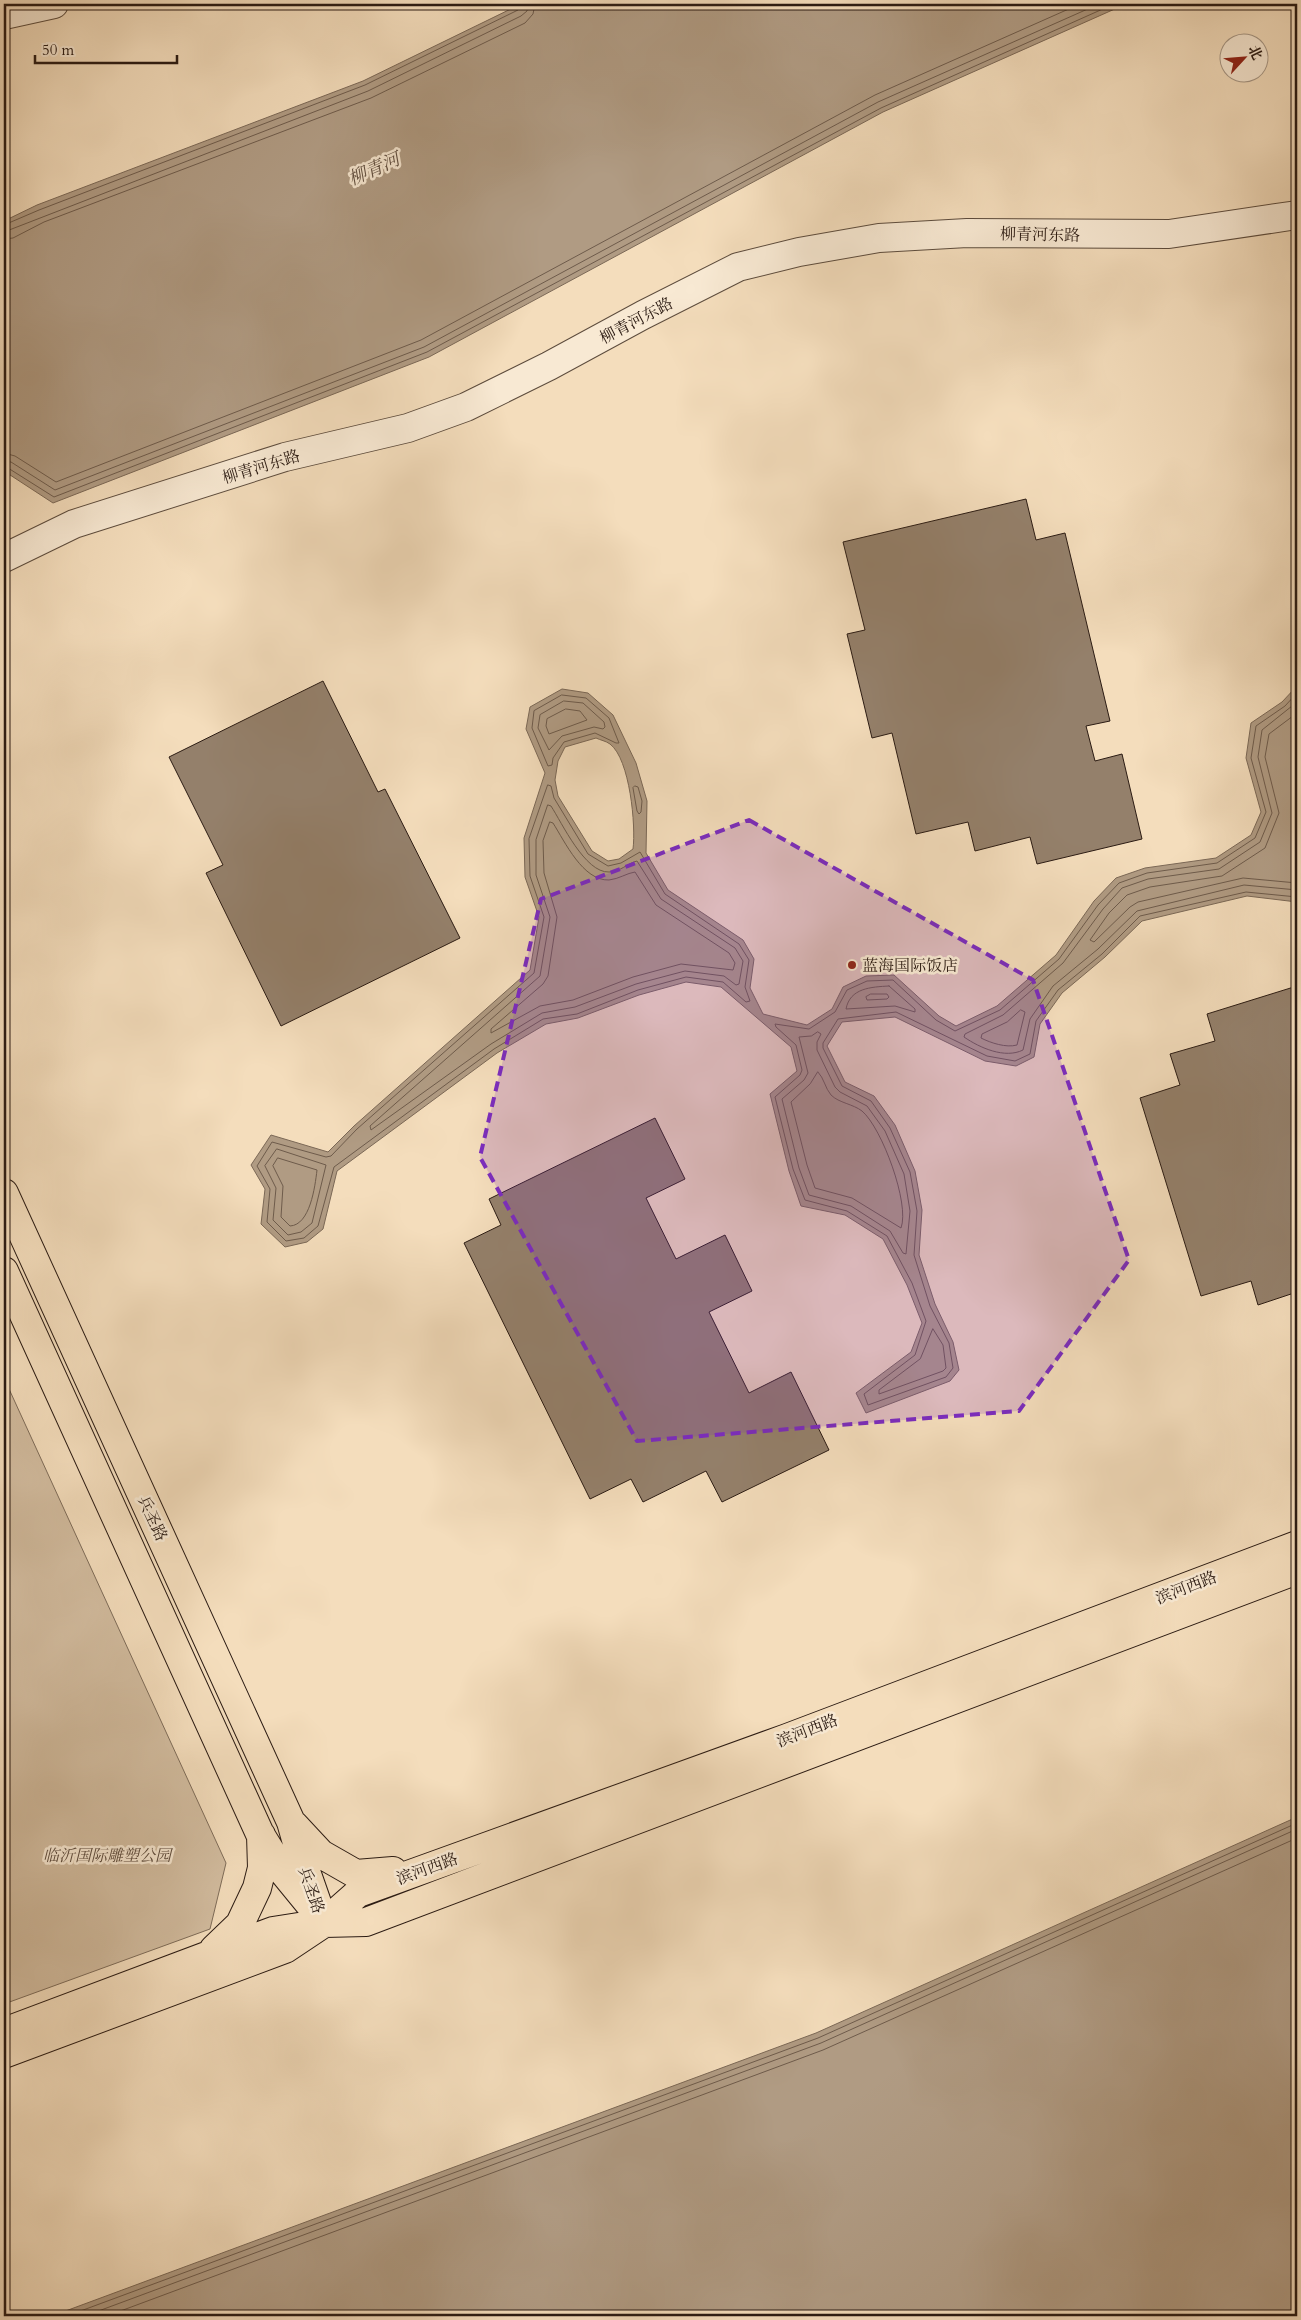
<svg xmlns="http://www.w3.org/2000/svg" width="1301" height="2320" viewBox="0 0 1301 2320" font-family="Cardo,'Noto Serif SC',serif">
  <style>
    .green { fill: #d2bc9f; stroke: #7e6c59 }
    .water { fill: #b09b83; stroke: #7b6856; fill-rule: evenodd }
    .lines { fill: none; stroke-linecap: round; stroke-linejoin: round }
    .shore { stroke: #6e5b4b; stroke-width: 1 }
    .building { fill: #94806b; stroke: #2b1b13 }
    .minor-casing { stroke: #5d4c3d; stroke-width: 30 }
    .major-casing { stroke: #2b1b13; stroke-width: 30 }
    .minor { stroke: #f8e9d3; stroke-width: 28 }
    .major { stroke: #f4ddbc; stroke-width: 28 }
    .marked { fill: #7b2cbf; fill-opacity: 0.2; stroke: #7b2cbf; stroke-width: 4; stroke-dasharray: 10 6; stroke-linejoin: round }
    .poi-dot { fill: #8f2418; stroke: #f8e9d3; stroke-width: 2 }
    .labels { text-anchor: middle; stroke-width: 5; stroke-linejoin: round; paint-order: stroke }
    .street-label { font-size: 16px; fill: #2b1b13; stroke: #f8e9d3 }
    .poi-label { font-size: 16px; fill: #2b1b13; stroke: #f8e9d3; text-anchor: start }
    .park-label { font-size: 16px; font-style: italic; fill: #5d4b3d; stroke: #f8e9d3 }
    .water-label { font-size: 18px; font-style: italic; fill: #604e40; stroke: #f8e9d3 }
  </style>
  <rect width="100%" height="100%" fill="#f4ddbc"/>
  <filter id="stains"><feTurbulence type="fractalNoise" baseFrequency=".004" numOctaves="4"/><feColorMatrix values="0 0 0 0 .2 0 0 0 0 .09 0 0 0 0 .02 0 0 0 .5 -.17"/></filter>
  <radialGradient id="worn" r=".72"><stop offset=".6" stop-color="#630" stop-opacity="0"/><stop offset="1" stop-color="#630" stop-opacity=".3"/></radialGradient>
  <path class="green" d="M 4,1378 L 226,1863 L 210,1929 L 4,2004 Z"/>
  <path class="water" d="M 521,4 L 1126,4 L 883,112 L 429,357 L 53,503 L 4,471 L 4,221 L 37,205 L 363,81 Z
    M 1297,686 L 1297,902 L 1247,896 L 1142,921 L 1105,957 L 1062,993 L 1040,1024 L 1034,1057 L 1016,1066 L 985,1061 L 895,1017 L 842,1022 L 827,1046 L 845,1082 L 874,1096 L 895,1125 L 915,1171 L 922,1210 L 919,1255 L 935,1304 L 953,1342 L 959,1370 L 950,1381 L 866,1413 L 856,1393 L 911,1352 L 922,1323 L 907,1285 L 883,1239 L 845,1215 L 801,1206 L 789,1171 L 770,1094 L 797,1071 L 791,1047 L 721,987 L 686,982 L 639,995 L 578,1018 L 546,1024 L 497,1053 L 337,1171 L 323,1229 L 307,1242 L 285,1247 L 261,1224 L 265,1189 L 251,1165 L 271,1135 L 328,1152 L 354,1126 L 530,970 L 539,917 L 525,877 L 524,838 L 545,773 L 526,729 L 530,707 L 562,689 L 588,693 L 613,715 L 636,763 L 647,801 L 646,853 L 668,890 L 743,940 L 754,959 L 750,988 L 763,1014 L 807,1025 L 832,1009 L 843,987 L 866,976 L 894,975 L 939,1016 L 956,1026 L 997,1006 L 1056,955 L 1094,901 L 1116,878 L 1145,868 L 1216,858 L 1251,835 L 1261,812 L 1246,758 L 1251,723 L 1282,702 ZM 596,738 C 600,740 606,741 610,744 C 630,759 636,826 633,849 L 619,859 L 608,861 L 592,851 L 558,796 L 555,780 L 558,761 L 565,747 Z
    M 1297,1817 L 1297,2316 L 52,2316 L 816,2033 Z"/>
  <g class="lines">
    <path class="shore" d="M 4,225 L 39,210 L 365,85 L 518,10 L 522,4
      M 4,232 L 368,91 L 521,16 L 527,11 L 528,4
      M 4,239 L 13,238 L 44,222 L 371,98 L 525,23 L 533,14 L 535,4
      M 4,453 L 15,456 L 56,482 L 421,340 L 875,95 L 1080,4
      M 4,461 L 11,462 L 55,490 L 424,347 L 878,102 L 1099,4
      M 4,467 L 8,468 L 54,497 L 427,352 L 881,108 L 1114,4
      M 1297,693 L 1285,706 L 1256,726 L 1251,758 L 1266,812 L 1255,838 L 1217,863 L 1147,873 L 1119,883 L 1098,905 L 1059,959 L 1000,1010 L 955,1031 L 936,1020 L 893,980 L 867,981 L 847,990 L 835,1012 L 809,1029 L 775,1024 L 776,1027 L 796,1045 L 802,1070 L 800,1075 L 775,1097 L 793,1169 L 805,1200 L 847,1211 L 887,1236 L 912,1283 L 926,1321 L 915,1355 L 864,1394 L 868,1405 L 946,1377 L 953,1368 L 949,1343 L 930,1306 L 914,1255 L 917,1211 L 910,1172 L 890,1128 L 871,1101 L 842,1086 L 823,1048 L 823,1043 L 838,1019 L 896,1012 L 987,1056 L 1015,1061 L 1030,1054 L 1036,1021 L 1058,990 L 1102,954 L 1140,916 L 1246,892 L 1297,897
      M 562,695 L 586,698 L 609,718 L 619,743 L 616,743 L 595,733 L 564,742 L 553,758 L 552,765 L 548,766 L 532,728 L 534,711 Z
      M 564,701 L 583,703 L 604,722 L 605,727 L 603,729 L 594,727 L 562,736 L 549,750 L 538,728 L 540,715 Z
      M 1297,702 L 1262,730 L 1258,757 L 1272,813 L 1260,842 L 1219,869 L 1148,879 L 1122,888 L 1103,909 L 1063,963 L 1003,1015 L 965,1034 L 964,1037 C 980,1048 1005,1059 1023,1050 L 1030,1019 L 1053,986 L 1098,949 L 1137,911 L 1244,885 L 1297,890
      M 566,709 L 580,711 L 587,720 L 549,734 L 546,726 L 547,719 Z
      M 1297,713 L 1269,734 L 1265,757 L 1279,813 L 1265,848 L 1222,876 L 1150,887 L 1127,895 L 1109,913 L 1090,940 L 1094,942 L 1130,907 L 1138,902 L 1243,878 L 1297,883
      M 548,785 L 551,786 L 554,798 L 588,854 L 608,866 L 621,863 L 640,852 L 665,894 L 739,944 L 749,960 L 745,987 L 750,1001 L 746,1002 L 723,982 L 686,977 L 638,990 L 577,1014 L 543,1019 L 494,1049 L 334,1167 L 318,1226 L 304,1238 L 286,1241 L 267,1222 L 270,1189 L 257,1166 L 272,1142 L 326,1157 L 331,1156 L 357,1129 L 534,973 L 544,917 L 530,876 L 529,839 Z
      M 635,786 L 638,787 L 642,801 L 641,812 L 639,814 L 637,811 L 633,788 Z
      M 548,805 L 551,806 C 562,823 585,873 609,872 C 620,872 628,863 637,861 L 661,899 L 735,948 L 743,961 L 739,984 L 736,985 L 724,976 L 685,971 L 636,984 L 575,1007 L 542,1013 L 491,1044 L 371,1130 L 370,1126 L 540,976 L 550,917 L 536,875 L 536,840 Z
      M 550,822 L 553,823 C 565,842 583,881 609,880 C 619,879 627,873 635,872 L 656,905 L 729,953 L 735,963 L 733,970 L 681,964 L 633,977 L 573,1000 L 540,1006 L 491,1033 L 491,1029 L 543,984 L 548,976 L 557,917 L 544,873 L 543,841 Z
      M 889,986 L 915,1009 L 915,1012 L 895,1006 L 846,1009 C 850,988 871,987 889,986 Z
      M 871,994 L 887,994 L 889,997 L 887,999 L 867,1000 L 866,997 Z
      M 1021,1010 L 1025,1012 L 1017,1045 C 1006,1048 991,1043 981,1038 L 982,1034 L 1007,1022 Z
      M 818,1032 L 821,1034 L 817,1042 L 817,1050 L 835,1087 L 840,1092 L 867,1106 L 885,1131 L 904,1174 L 910,1211 L 906,1254 L 903,1253 L 890,1231 L 851,1206 L 809,1195 L 799,1168 L 782,1099 L 804,1080 L 808,1073 L 799,1037 L 811,1036 Z
      M 818,1072 C 824,1078 825,1088 831,1095 C 839,1103 853,1104 862,1111 C 882,1128 910,1204 901,1228 L 852,1198 L 815,1188 L 807,1165 L 791,1102 L 810,1084 Z
      M 277,1149 L 326,1165 L 312,1223 L 301,1232 L 288,1235 L 273,1220 L 276,1188 L 265,1166 Z
      M 278,1158 L 317,1170 C 315,1187 310,1225 290,1226 L 281,1217 L 283,1186 L 273,1166 Z
      M 933,1329 L 943,1345 L 946,1368 L 943,1371 L 879,1394 L 879,1390 L 920,1359 Z
      M 67,2316 L 818,2038 L 1297,1823
      M 85,2316 L 821,2043 L 1297,1829
      M 107,2316 L 823,2050 L 1297,1838"/>
  </g>
  <path class="building" d="M 1026,499 L 1036,540 L 1065,533 L 1110,721 L 1086,726 L 1095,761 L 1122,754 L 1142,839 L 1037,864 L 1030,837 L 975,851 L 968,822 L 916,834 L 892,733 L 872,738 L 847,634 L 865,630 L 843,542 Z
    M 323,681 L 378,792 L 385,789 L 460,938 L 281,1026 L 206,873 L 223,865 L 169,757 Z
    M 1297,986 L 1297,1292 L 1258,1305 L 1251,1281 L 1201,1296 L 1140,1098 L 1180,1085 L 1170,1054 L 1215,1041 L 1207,1014 Z
    M 655,1118 L 685,1179 L 646,1198 L 676,1259 L 725,1235 L 752,1291 L 709,1312 L 749,1393 L 791,1372 L 829,1450 L 722,1502 L 706,1471 L 643,1502 L 631,1479 L 590,1499 L 464,1243 L 501,1225 L 489,1199 Z"/>
  <g class="lines">
    <defs>
      <path id="minor" d="M 4,15 L 54,4
        M 4,558 L 74,524 L 285,457 L 408,428 L 466,407 L 549,366 L 643,315 L 738,267 L 799,252 L 879,238 L 967,233 L 1169,234 L 1297,215"/>
      <path id="major" d="M 4,1193 L 291,1822 L 301,1857 L 324,1923
        M 4,1271 L 260,1834 L 284,1873 L 311,1906
        M 294,1825 L 321,1854 L 356,1874 L 393,1871
        M 214,1949 L 240,1924 L 257,1888 L 262,1868 L 261,1835
        M 4,2032 L 273,1931 L 324,1923 L 366,1922 L 1297,1570
        M 4,2054 L 285,1949 L 324,1923 L 358,1893 L 787,1738 L 1297,1545"/>
    </defs>
    <use href="#minor" class="minor-casing"/>
    <use href="#major" class="major-casing"/>
    <use href="#minor" class="minor"/>
    <use href="#major" class="major"/>
  </g>
  <path class="marked" d="M 749,820 L 1033,980 L 1129,1260 L 1019,1411 L 637,1441 L 480,1157 L 541,899 Z"/>
  <circle class="poi-dot" cx="852" cy="965" r="5"/>
  <g class="labels">
    <g class="street-label">
      <text transform="translate(1040 234) rotate(1)" y="6">柳青河东路</text>
      <text transform="translate(636 320) rotate(-28)" y="6">柳青河东路</text>
      <text transform="translate(261 466) rotate(-17)" y="6">柳青河东路</text>
      <text transform="translate(153 1518) rotate(65)" y="6">兵圣路</text>
      <text transform="translate(1186 1587) rotate(-21)" y="6">滨河西路</text>
      <text transform="translate(807 1730) rotate(-21)" y="6">滨河西路</text>
      <text transform="translate(427 1868) rotate(-20)" y="6">滨河西路</text>
      <text transform="translate(312 1890) rotate(71)" y="6">兵圣路</text>
    </g>
    <g class="poi-label">
      <text x="862" y="971">蓝海国际饭店</text>
    </g>
    <g class="park-label">
      <text x="107" y="1861">临沂国际雕塑公园</text>
    </g>
    <g class="water-label">
      <text transform="translate(374 169) rotate(-24)" y="6">柳青河</text>
    </g>
  </g>
  <rect width="1301" height="2320" fill="none" stroke="#f4ddbc" stroke-width="20"/>
  <rect x="5" y="5" width="1291" height="2310" fill="none" stroke="#2b1b13" stroke-width="2.5"/>
  <rect x="10" y="10" width="1281" height="2300" fill="none" stroke="#2b1b13"/>
  <g transform="translate(1244 58) rotate(64)"><circle r="24" fill="#f8e9d3" stroke="#a69786"/>
  <path d="M0-4L9 19L0 12L-9 19Z" fill="#8f2418"/>
  <text y="-8" font-size="14" font-weight="bold" text-anchor="middle" fill="#2b1b13">北</text>
  </g>
  <path d="M35 55v8h142v-8" fill="none" stroke="#2b1b13" stroke-width="2.5"/>
  <text x="42" y="55" font-size="15" fill="#2b1b13" stroke="#f8e9d3" stroke-width="4" paint-order="stroke">50 m</text>
  <rect width="100%" height="100%" filter="url(#stains)"/>
  <rect width="100%" height="100%" fill="url(#worn)"/>
</svg>
